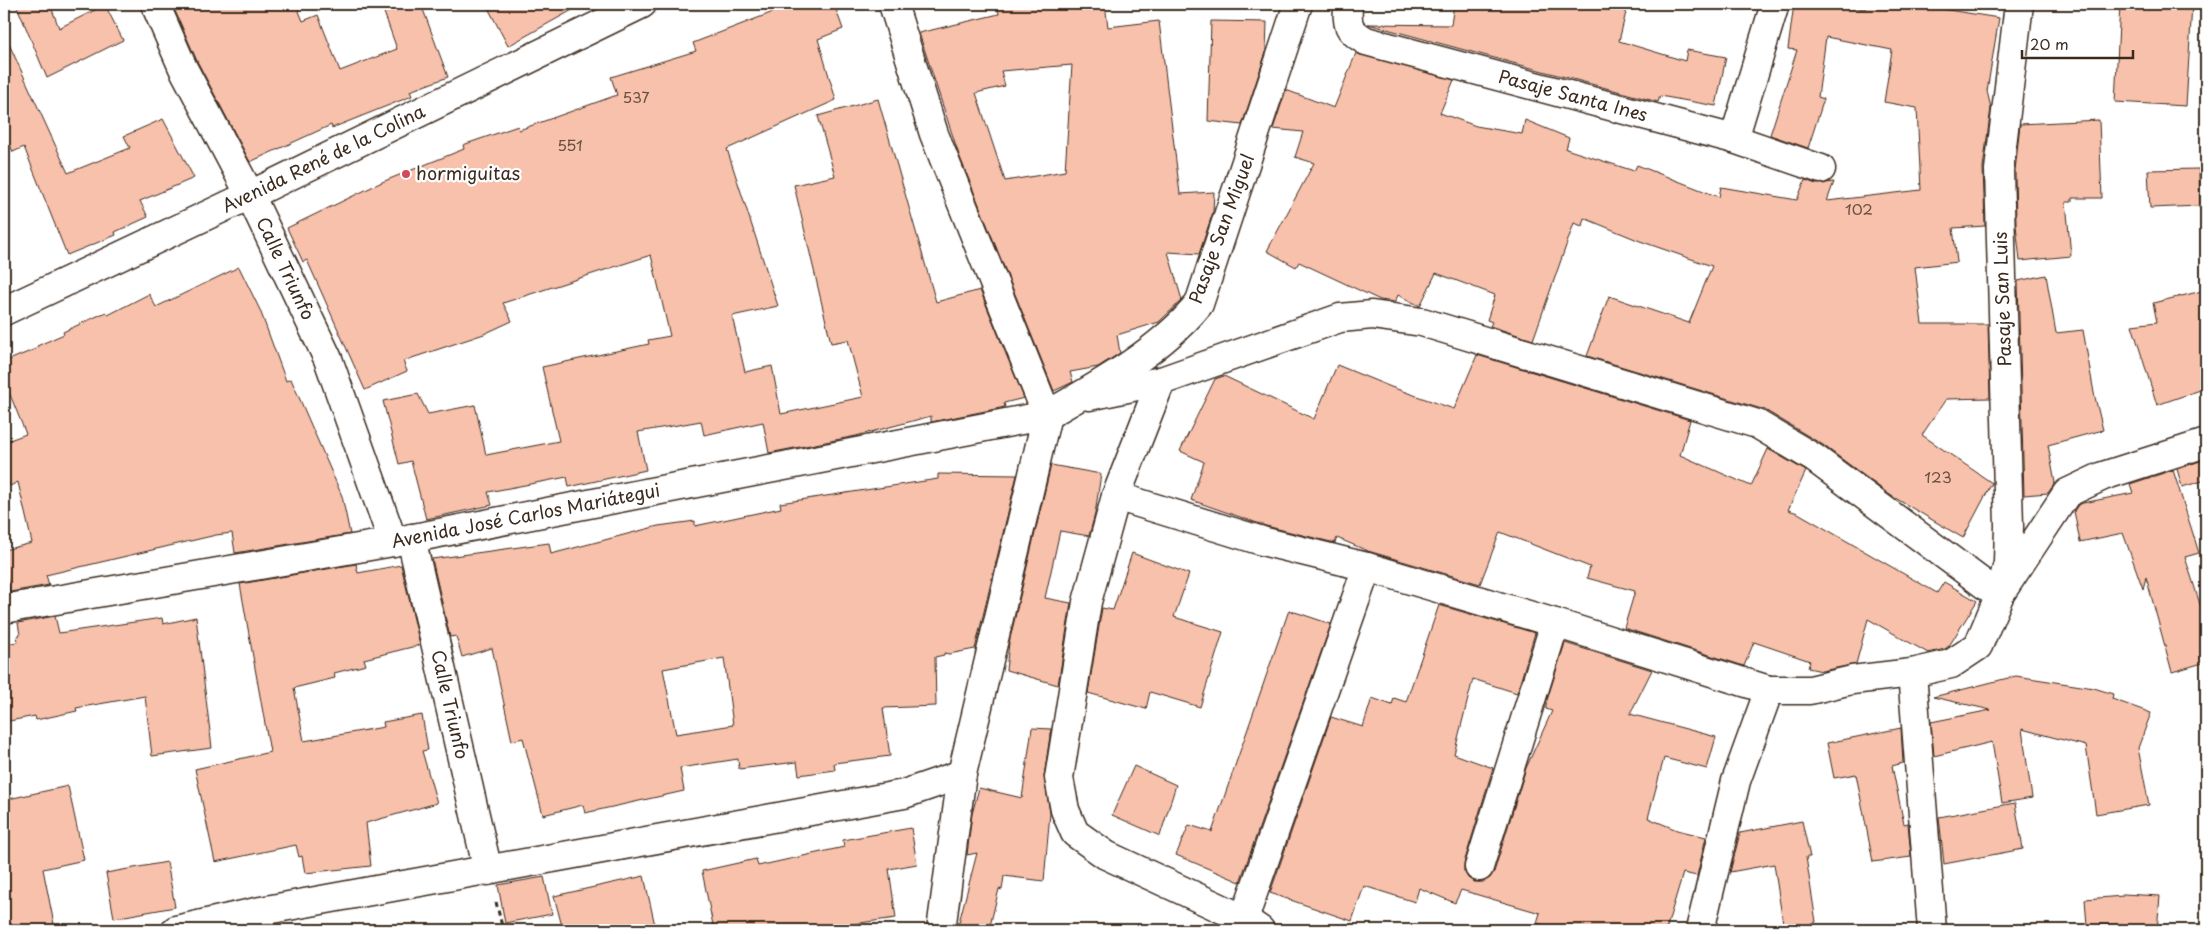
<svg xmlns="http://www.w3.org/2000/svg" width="2210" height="934" viewBox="0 0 2210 934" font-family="'Playpen Sans',sans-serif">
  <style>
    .building { fill: #f8c1ac; stroke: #3b2a1e; fill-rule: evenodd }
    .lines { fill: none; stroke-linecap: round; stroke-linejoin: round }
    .street-casing { stroke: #3b2a1e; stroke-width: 31 }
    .path { stroke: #3b2a1e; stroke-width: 3; stroke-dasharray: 5 4; stroke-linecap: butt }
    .street { stroke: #fff; stroke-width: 28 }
    .poi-dot { fill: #d1495b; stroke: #fff; stroke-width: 2 }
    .labels { text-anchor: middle; stroke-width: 4.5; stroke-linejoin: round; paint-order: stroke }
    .number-label { font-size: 15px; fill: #6a5042 }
    .street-label { font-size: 18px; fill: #3b2a1e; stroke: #fff }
    .poi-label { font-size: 18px; fill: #3b2a1e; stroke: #fff; text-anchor: start }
  </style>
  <rect width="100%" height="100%" fill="#fff"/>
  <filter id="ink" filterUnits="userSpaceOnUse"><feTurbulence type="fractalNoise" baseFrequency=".02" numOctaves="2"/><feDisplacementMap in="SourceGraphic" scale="10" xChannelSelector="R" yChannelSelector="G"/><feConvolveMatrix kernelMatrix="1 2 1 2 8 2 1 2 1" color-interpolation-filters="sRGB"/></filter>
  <g filter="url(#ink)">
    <path class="building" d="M 16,4 L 50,4 L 59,28 L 105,5 L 123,40 L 47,78 Z
      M 172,4 L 296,4 L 303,21 L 318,15 L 340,71 L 397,49 L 381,4 L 421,4 L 448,77 L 410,91 L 412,96 L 332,128 L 331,125 L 250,162 L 197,61 Z
      M 486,4 L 583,4 L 508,46 Z
      M 794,4 L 834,4 L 843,29 L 818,39 L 836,100 L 727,149 L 778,306 L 732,316 L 745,372 L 772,366 L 781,414 L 863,397 L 848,340 L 831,343 L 794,185 L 835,176 L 818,116 L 878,99 L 936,302 L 980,290 L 1024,398 L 1004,403 L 1005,407 L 931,422 L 931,416 L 856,436 L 769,453 L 763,422 L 704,435 L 701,421 L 638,432 L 646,470 L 569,487 L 567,477 L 488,492 L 492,505 L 426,519 L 411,461 L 399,464 L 383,401 L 418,394 L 428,414 L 475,405 L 486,455 L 559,441 L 542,367 L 649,344 L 648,340 L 670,336 L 651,255 L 503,303 L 512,321 L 484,334 L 403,361 L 407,371 L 365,390 L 307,260 L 303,262 L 287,228 L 382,182 L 464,149 L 463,145 L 518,126 L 519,130 L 617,95 L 611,77 L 696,51 L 693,43 Z
      M 997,4 L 1105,4 L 1108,27 L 1159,21 L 1180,194 L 1214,192 L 1213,212 L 1199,254 L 1168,252 L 1182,300 L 1159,322 L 1117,335 L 1120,353 L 1098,367 L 1070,372 L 1073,382 L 1054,391 L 959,155 L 919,33 L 999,14 ZM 1072,65 L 1065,171 L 1005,181 L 976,93 L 1005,86 L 1001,71 Z
      M 1454,4 L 1628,4 L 1619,41 L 1685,61 L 1687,50 L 1726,57 L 1716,106 L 1660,96 L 1658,102 L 1368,24 L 1451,25 Z
      M 1794,4 L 1830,4 L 1865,9 L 1866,4 L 1910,4 L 1999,18 L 1987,91 L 1991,108 L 1983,168 L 1985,226 L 1953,228 L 1957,262 L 1915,267 L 1922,324 L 1988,324 L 1990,398 L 1946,399 L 1922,435 L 1992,483 L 1963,538 L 1890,495 L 1823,445 L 1765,410 L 1587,356 L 1609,296 L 1689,323 L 1712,266 L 1703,263 L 1640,241 L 1584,218 L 1582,226 L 1574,223 L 1533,340 L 1490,326 L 1492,322 L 1487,320 L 1495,295 L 1436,273 L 1420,306 L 1398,295 L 1395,302 L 1380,300 L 1299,262 L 1296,267 L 1267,251 L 1314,163 L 1295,157 L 1303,132 L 1273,129 L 1286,90 L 1334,108 L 1356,53 L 1454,80 L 1440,113 L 1476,126 L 1522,134 L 1525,120 L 1569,138 L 1566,149 L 1634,171 L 1637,165 L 1719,197 L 1721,187 L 1797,200 L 1805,180 L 1816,184 L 1834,182 L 1827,201 L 1921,190 L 1917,108 L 1884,102 L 1892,50 L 1826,37 L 1818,97 L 1824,99 L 1808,148 L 1770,135 L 1797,50 L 1788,49 Z
      M 2120,4 L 2192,4 L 2186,106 L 2115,102 Z
      M 1211,21 L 1267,22 L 1266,52 L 1242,125 L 1208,121 Z
      M 4,33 L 68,173 L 130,148 L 124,136 L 163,119 L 194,178 L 140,201 L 148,217 L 115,232 L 116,235 L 67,255 L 24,147 L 13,152 L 4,130 Z
      M 2099,120 L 2102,198 L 2072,198 L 2072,202 L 2066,202 L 2071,256 L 2020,261 L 2016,225 L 2015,171 L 2020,124 Z
      M 2199,169 L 2200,206 L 2150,208 L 2148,170 Z
      M 239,267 L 260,310 L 286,381 L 291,379 L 342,496 L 350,534 L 235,553 L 232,533 L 216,535 L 46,575 L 49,585 L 10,592 L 4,563 L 4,550 L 32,543 L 18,482 L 10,486 L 4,470 L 4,442 L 26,434 L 4,380 L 4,362 L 38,348 L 37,346 L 64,334 L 63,332 L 106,312 L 108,315 L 149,294 L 156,307 Z
      M 2046,275 L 2056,333 L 2083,330 L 2094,393 L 2103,430 L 2048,445 L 2055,483 L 2048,493 L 2024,495 L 2018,281 Z
      M 2206,290 L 2206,388 L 2157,405 L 2132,325 L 2157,322 L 2153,303 Z
      M 1477,355 L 1690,420 L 1680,455 L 1751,486 L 1768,449 L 1806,471 L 1788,510 L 1798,513 L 1937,593 L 1944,582 L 1977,601 L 1949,646 L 1945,649 L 1928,653 L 1868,619 L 1856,664 L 1822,671 L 1808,668 L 1810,661 L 1754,642 L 1744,666 L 1624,628 L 1635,591 L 1587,578 L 1590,567 L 1500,532 L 1480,584 L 1368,551 L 1337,538 L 1335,543 L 1266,526 L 1191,500 L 1204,462 L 1180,451 L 1215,379 L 1224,376 L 1314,419 L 1337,365 L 1391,387 L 1454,409 Z
      M 2206,459 L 2206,480 L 2182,487 L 2177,469 Z
      M 1051,465 L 1101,474 L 1095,514 L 1089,536 L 1060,531 L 1045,598 L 1071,603 L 1058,685 L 1006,670 L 1009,643 Z
      M 2173,470 L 2199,553 L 2185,557 L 2206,623 L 2206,662 L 2172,672 L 2146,577 L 2143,589 L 2123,533 L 2080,542 L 2074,511 L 2078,505 L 2083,503 L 2133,493 L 2130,484 Z
      M 938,474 L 1017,475 L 975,649 L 949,654 L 944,653 L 944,655 L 935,657 L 936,706 L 883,708 L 890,756 L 834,763 L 835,770 L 799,775 L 797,762 L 739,769 L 738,759 L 680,768 L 684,791 L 585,813 L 583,805 L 543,815 L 523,738 L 512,741 L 492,648 L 462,657 L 456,636 L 450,637 L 432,559 L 549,543 L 551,554 L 658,526 L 695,521 L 695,526 L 781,508 L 780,503 L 938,479 ZM 724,658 L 733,725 L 676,734 L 663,669 Z
      M 1132,553 L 1189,574 L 1174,617 L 1223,632 L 1200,707 L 1150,692 L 1146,709 L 1088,693 L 1102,608 L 1113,610 Z
      M 356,564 L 358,573 L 401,565 L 420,645 L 364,659 L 366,665 L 334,673 L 335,678 L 294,688 L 304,741 L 384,727 L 383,722 L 422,715 L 428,750 L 422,751 L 437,803 L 366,823 L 371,866 L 305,873 L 302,856 L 299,857 L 296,845 L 215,862 L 195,769 L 270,752 L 240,584 Z
      M 1439,605 L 1535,633 L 1517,693 L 1473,679 L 1454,754 L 1493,768 L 1464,863 L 1464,871 L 1468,878 L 1474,882 L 1483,882 L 1490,878 L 1494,872 L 1526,768 L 1552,711 L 1546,709 L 1546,703 L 1565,643 L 1652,670 L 1630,714 L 1716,737 L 1707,769 L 1664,758 L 1648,818 L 1677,830 L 1706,837 L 1697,876 L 1683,873 L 1666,930 L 1560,930 L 1537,923 L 1540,913 L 1461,890 L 1455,903 L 1419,888 L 1415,902 L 1364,886 L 1352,921 L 1270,893 L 1331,717 L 1363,727 L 1372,698 L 1392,705 L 1394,698 L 1406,702 Z
      M 1289,610 L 1331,624 L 1240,882 L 1176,855 L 1189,825 L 1212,832 Z
      M 55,616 L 59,633 L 162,618 L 163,624 L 196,617 L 212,748 L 152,756 L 145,696 L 76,708 L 77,711 L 36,720 L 35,716 L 4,722 L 4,644 L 18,642 L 17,636 L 20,635 L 18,623 Z
      M 2016,676 L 2094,688 L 2113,694 L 2112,699 L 2151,713 L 2138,748 L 2149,805 L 2096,814 L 2086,746 L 2022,729 L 2032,798 L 2002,803 L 1992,742 L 1934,756 L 1931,722 L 1991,710 L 1933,697 Z
      M 1032,728 L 1051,729 L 1044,776 L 1050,813 L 1044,881 L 1004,876 L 1002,890 L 999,889 L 989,930 L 957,930 L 977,853 L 967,855 L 972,814 L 979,788 L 1022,798 Z
      M 1901,728 L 1903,763 L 1892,766 L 1904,824 L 1908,823 L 1911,857 L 1873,862 L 1856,774 L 1834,778 L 1827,743 Z
      M 1134,766 L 1176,785 L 1160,836 L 1112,815 Z
      M 68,786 L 84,860 L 43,869 L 54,924 L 24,930 L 4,930 L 4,800 Z
      M 2015,803 L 2023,849 L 1944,864 L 1939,817 Z
      M 1802,821 L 1810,857 L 1806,857 L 1816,922 L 1811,923 L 1812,930 L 1784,930 L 1774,864 L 1730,872 L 1740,833 Z
      M 911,828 L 917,864 L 889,869 L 896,918 L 824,928 L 824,930 L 714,930 L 702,871 L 756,859 L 758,866 L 844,847 L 843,840 Z
      M 167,862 L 175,907 L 114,918 L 106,873 Z
      M 644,876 L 656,930 L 563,930 L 554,896 Z
      M 544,877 L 552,914 L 505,923 L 498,885 Z
      M 2123,894 L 2160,896 L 2157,930 L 2120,930 L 2121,924 L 2087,926 L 2085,899 L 2123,896 Z"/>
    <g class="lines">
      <defs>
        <g id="street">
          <path id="s1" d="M 155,4 L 183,68 L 250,195 L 328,359 L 393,542"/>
          <path d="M 893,4 L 934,134 L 1047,415 L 962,774 L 941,930"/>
          <path id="s2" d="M 1348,4 C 1347,25 1347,30 1366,41 L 1734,139 L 1821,169"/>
          <path d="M 1734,139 L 1775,4"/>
          <path id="s3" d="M 4,311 L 250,195 L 642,4"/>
          <path d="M 1161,381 L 1116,496 L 1087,602 L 1059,778 L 1065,810 L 1075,833 L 1106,855 L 1244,919 L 1260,930"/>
          <path d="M 1089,396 L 1161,381 L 1340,318 L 1372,315 L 1422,322 L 1757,424 L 1814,458 L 1985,585 L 2000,594"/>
          <path d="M 1116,496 L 1262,541 L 1367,567 L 1555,623 L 1769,690"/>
          <path id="s4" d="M 411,538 L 488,871"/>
          <path d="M 2003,583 L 2008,563 L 2009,526 L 1999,170 L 2019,4"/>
          <path id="s5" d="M 4,609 L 393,542 L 1047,415 C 1098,386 1162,350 1199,304 L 1298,4"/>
          <path d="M 1912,673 L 1932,930"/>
          <path d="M 1479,867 L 1555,623"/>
          <path d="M 1244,919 L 1367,567"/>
          <path d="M 176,930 L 261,911 L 904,794 L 962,774"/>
          <path d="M 1700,930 L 1736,781 L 1769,690 L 1810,690 L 1852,680 L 1912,673 L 1951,664 L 1978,646 L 2000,594 L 2067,493 L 2103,476 L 2206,443"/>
        </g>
      </defs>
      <use href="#street" class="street-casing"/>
      <path class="path" d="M 496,902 L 503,930"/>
      <use href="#street" class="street"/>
    </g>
  </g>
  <circle class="poi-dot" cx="406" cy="174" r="5"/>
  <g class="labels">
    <g class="number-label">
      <text x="636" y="103">537</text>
      <text x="570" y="151">551</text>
      <text x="1859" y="215">102</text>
      <text x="1938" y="483">123</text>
    </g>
    <g class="street-label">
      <text dy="6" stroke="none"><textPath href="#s2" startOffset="259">Pasaje Santa Ines</textPath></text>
      <text dy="6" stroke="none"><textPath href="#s3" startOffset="354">Avenida René de la Colina</textPath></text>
      <text transform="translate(1222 229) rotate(-70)" y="6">Pasaje San Miguel</text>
      <text dy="6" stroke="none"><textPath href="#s1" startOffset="295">Calle Triunfo</textPath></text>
      <text transform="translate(2003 299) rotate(-92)" y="6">Pasaje San Luis</text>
      <text dy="6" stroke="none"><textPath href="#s5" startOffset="530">Avenida José Carlos Mariátegui</textPath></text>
      <text dy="6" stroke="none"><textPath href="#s4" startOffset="171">Calle Triunfo</textPath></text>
    </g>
    <g class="poi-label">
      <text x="416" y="180">hormiguitas</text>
    </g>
  </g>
  <rect width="2210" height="934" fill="none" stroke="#fff" stroke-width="20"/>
  <rect x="10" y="10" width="2190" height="914" fill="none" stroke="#3b2a1e" stroke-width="2" filter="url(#ink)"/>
  <path d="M2022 50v8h111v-8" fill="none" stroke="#3b2a1e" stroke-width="2.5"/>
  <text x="2030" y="50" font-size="15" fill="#3b2a1e" stroke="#ffffff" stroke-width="4" paint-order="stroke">20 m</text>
</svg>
